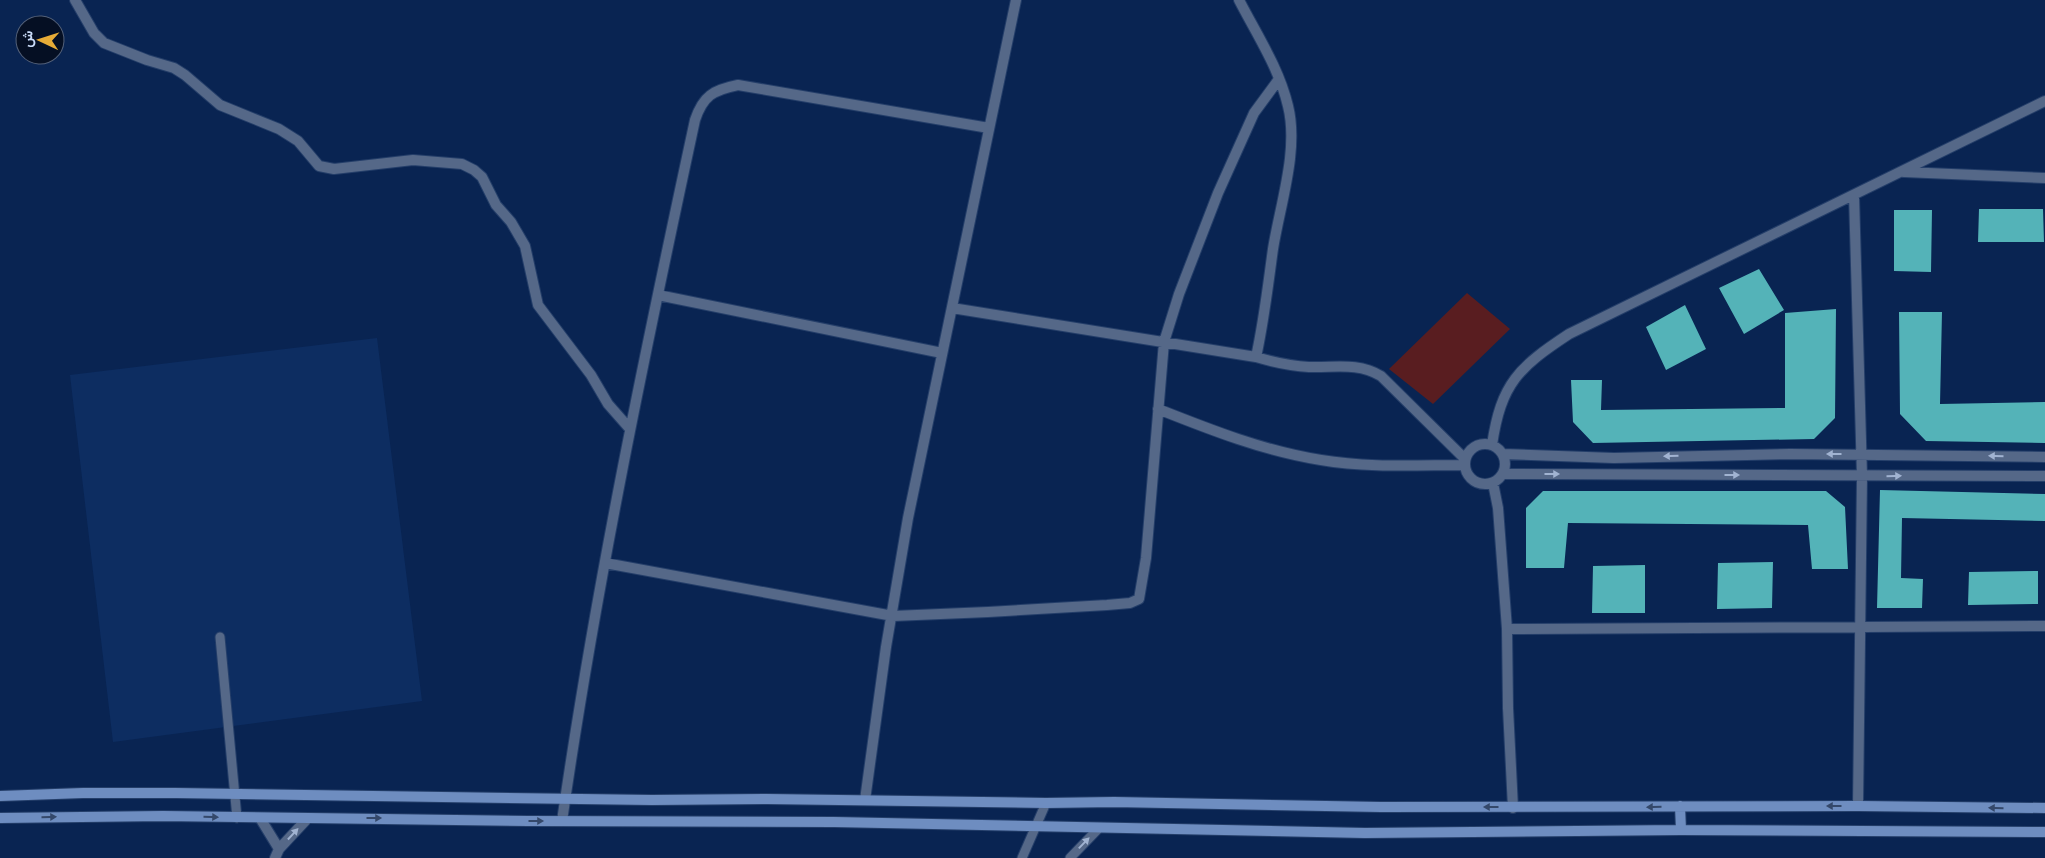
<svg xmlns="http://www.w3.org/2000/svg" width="2045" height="858" viewBox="0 0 2045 858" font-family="Commissioner,Vazirmatn,sans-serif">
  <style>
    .built { fill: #0d2d61 }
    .green { fill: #591d20 }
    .building { fill: #54b3b8 }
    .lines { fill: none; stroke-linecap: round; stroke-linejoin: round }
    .lane-casing { stroke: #243e69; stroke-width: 11 }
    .street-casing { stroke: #243e69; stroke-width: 12 }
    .secondary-casing { stroke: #243e69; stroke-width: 12 }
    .lane { stroke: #556888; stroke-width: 9 }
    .street { stroke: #556888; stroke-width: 10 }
    .secondary { stroke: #6e8dc0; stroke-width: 10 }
    .oneway { fill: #a1b3d1 }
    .oneway2 { fill: #34486a }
  </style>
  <rect width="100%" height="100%" fill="#092452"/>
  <path class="built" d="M 377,338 L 422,701 L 113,742 L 70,375 Z"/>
  <path class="green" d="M 1467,293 L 1510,329 L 1433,404 L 1389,369 Z"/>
  <path class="building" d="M 1979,209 L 2043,209 L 2044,242 L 1978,242 Z
    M 1894,210 L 1932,210 L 1931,272 L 1894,271 Z
    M 1759,269 L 1784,310 L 1744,334 L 1719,288 Z
    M 1685,305 L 1706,349 L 1666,370 L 1646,327 Z
    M 1836,309 L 1835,418 L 1814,439 L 1593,443 L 1573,422 L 1571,380 L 1602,380 L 1601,410 L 1785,408 L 1785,313 Z
    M 1899,312 L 1942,312 L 1940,404 L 2045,402 L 2045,443 L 1926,441 L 1900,414 Z
    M 1880,490 L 2045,494 L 2045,521 L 1902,518 L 1901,578 L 1923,579 L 1922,608 L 1877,608 Z
    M 1543,491 L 1826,491 L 1845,507 L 1848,569 L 1812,569 L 1808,525 L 1568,523 L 1564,568 L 1526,568 L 1526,508 Z
    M 1773,562 L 1772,608 L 1717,609 L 1718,563 Z
    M 1645,565 L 1645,613 L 1592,613 L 1593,566 Z
    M 2038,571 L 2038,604 L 1968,605 L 1969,572 Z"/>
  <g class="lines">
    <defs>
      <path id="lane" d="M 220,637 L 237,818
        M 1022,858 L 1046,803
        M 1070,858 L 1099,828"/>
      <path id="street" d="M 75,0 L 94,33 L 104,43 L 147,60 L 174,68 L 185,75 L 220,105 L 279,129 L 298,141 L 319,166 L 334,169 L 413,160 L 462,164 L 474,170 L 482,177 L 496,205 L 511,222 L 525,246 L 538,305 L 591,375 L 608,404 L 630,429
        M 1239,0 C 1257,35 1279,68 1288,106 C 1299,150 1280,205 1273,249 C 1268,285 1264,321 1256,357 C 1273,362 1291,366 1309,367 C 1335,368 1357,362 1381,376 L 1465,459
        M 1904,172 L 2045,178
        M 1854,195 L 1862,476 L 1858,806
        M 658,295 L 942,353
        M 952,308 L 1256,357
        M 1158,409 C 1211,430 1264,451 1321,460 C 1368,468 1417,465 1465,465
        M1465 464a20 20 0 1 1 40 0a20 20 0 1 1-40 0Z
        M 1492,445 C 1501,383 1519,367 1569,334 L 2045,101
        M 1503,454 L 1614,458 L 1790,454 L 2045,457
        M 1503,474 L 2045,476
        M 1493,483 L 1498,508 L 1507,629 L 1508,708 L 1513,808
        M 605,563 L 893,616 L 988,612 L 1107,605 L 1130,603 L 1139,599 L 1146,558 L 1164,342 L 1179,294 L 1218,193 L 1254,113 L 1279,79
        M 1507,629 L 2045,626
        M 865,800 L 886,647 L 908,518 L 1016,0
        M 260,818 L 279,849
        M 562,821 C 596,585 645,352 695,120 C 703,96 713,90 738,85 L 989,128
        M 275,858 L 279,849 L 307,819"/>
      <path id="secondary" d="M 0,796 L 83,793 L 176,793 L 652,800 L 767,799 L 1046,803 L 1114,802 L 1381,807 L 1858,806 L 2045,808
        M 1680,806 L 1681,830
        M 0,818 L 163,816 L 528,821 L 834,822 L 1365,833 L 1681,830 L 2045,832"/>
    </defs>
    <use href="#lane" class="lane-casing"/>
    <use href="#street" class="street-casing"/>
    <use href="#secondary" class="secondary-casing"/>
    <use href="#lane" class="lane"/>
    <use href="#street" class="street"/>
    <use href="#secondary" class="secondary"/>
  </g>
  <defs><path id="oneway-solid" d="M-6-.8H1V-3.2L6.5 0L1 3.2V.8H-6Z" transform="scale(1.25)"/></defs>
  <g class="oneway">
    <use href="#oneway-solid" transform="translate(1834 454) rotate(-180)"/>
    <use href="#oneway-solid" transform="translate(1671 456) rotate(178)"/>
    <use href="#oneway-solid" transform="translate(1996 456) rotate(-179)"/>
    <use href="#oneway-solid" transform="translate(1552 474)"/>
    <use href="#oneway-solid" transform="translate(1732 475)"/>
    <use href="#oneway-solid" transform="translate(1894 476) rotate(-1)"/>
    <use href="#oneway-solid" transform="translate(293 834) rotate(-47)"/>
    <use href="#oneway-solid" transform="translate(1084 843) rotate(-46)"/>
  </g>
  <g class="oneway2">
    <use href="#oneway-solid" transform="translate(1834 806) rotate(180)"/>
    <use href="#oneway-solid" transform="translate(1491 807) rotate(-180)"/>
    <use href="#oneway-solid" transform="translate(1654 807) rotate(179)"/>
    <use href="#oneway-solid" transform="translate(1996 808) rotate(-179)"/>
    <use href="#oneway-solid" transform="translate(49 817) rotate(-1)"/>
    <use href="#oneway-solid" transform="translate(211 817) rotate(2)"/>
    <use href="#oneway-solid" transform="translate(374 818)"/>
    <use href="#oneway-solid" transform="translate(536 821)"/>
  </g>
  <g transform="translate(40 40) rotate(274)"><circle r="24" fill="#050f23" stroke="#546179"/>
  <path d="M0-4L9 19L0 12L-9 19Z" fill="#e7ac37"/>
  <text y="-8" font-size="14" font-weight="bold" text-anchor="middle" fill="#cadcf9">ش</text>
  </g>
</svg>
